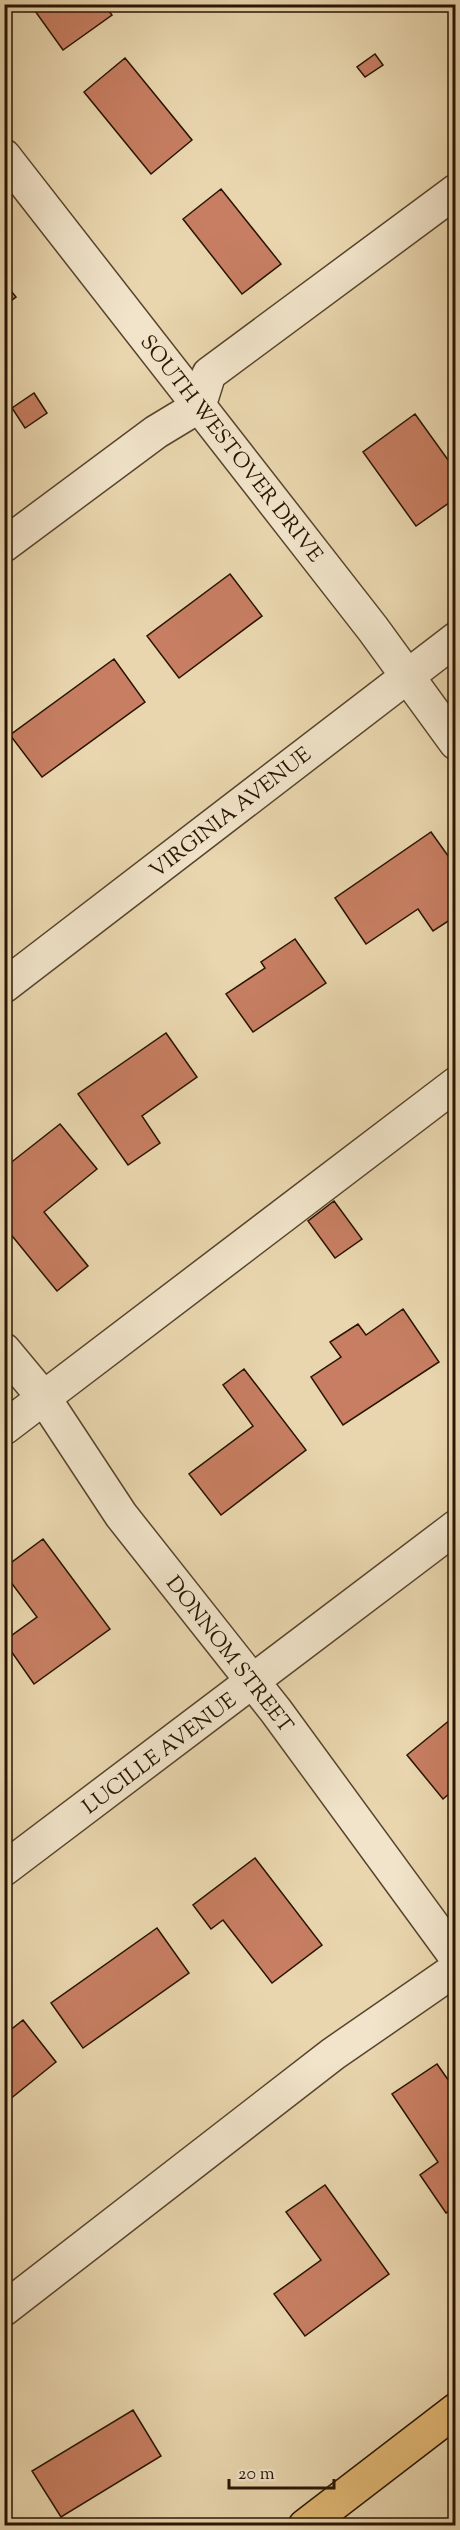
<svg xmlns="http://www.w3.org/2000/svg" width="460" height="2530" viewBox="0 0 460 2530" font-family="'Sorts Mill Goudy',serif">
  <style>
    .building { fill: #c77e62; stroke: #281402; stroke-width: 1.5 }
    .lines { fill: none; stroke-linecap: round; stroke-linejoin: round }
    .minor-casing { stroke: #58442d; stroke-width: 36 }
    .major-casing { stroke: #281402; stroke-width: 36 }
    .minor { stroke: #f1e4ca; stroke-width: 33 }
    .major { stroke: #e4bb77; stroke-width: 33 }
    .labels { text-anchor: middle; stroke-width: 4.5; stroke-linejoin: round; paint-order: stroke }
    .street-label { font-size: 21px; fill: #281402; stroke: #f1e4ca }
  </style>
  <rect width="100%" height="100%" fill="#e9d6ae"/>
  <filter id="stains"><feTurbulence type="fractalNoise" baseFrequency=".00333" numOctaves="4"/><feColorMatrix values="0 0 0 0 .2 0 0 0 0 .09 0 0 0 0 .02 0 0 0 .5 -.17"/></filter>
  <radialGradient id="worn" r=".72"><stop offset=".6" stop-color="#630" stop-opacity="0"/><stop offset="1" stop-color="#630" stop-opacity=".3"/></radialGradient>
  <path class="building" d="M 30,4 L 104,4 L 112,15 L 63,50 Z
    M 456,4 L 456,21 L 444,5 Z
    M 375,54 L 383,65 L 365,77 L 357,67 Z
    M 125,58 L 192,140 L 151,174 L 84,92 Z
    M 221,189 L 281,264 L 242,294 L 183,219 Z
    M 4,282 L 16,297 L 4,306 Z
    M 34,393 L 47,413 L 25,428 L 12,408 Z
    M 415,414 L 456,471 L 456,498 L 416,526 L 363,452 Z
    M 230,574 L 262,616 L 179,678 L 147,636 Z
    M 114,659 L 145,702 L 42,777 L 10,735 Z
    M 431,832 L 456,867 L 456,916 L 433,931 L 418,909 L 366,944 L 335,898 Z
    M 295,939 L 326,983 L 253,1032 L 226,994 L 265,968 L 261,962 Z
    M 166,1033 L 197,1077 L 142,1116 L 160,1143 L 128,1165 L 78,1094 Z
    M 60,1124 L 97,1169 L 44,1212 L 88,1266 L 57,1291 L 4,1226 L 4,1168 Z
    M 334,1201 L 362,1239 L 335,1258 L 308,1221 Z
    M 403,1309 L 439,1362 L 343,1425 L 311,1377 L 341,1357 L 330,1342 L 358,1324 L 366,1335 Z
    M 244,1369 L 306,1450 L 221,1515 L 189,1474 L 253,1426 L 223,1385 Z
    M 43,1539 L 110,1629 L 34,1684 L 4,1641 L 37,1617 L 4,1573 L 4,1568 Z
    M 456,1715 L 456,1788 L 443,1799 L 407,1755 Z
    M 255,1858 L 322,1945 L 272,1983 L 223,1920 L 211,1929 L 193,1905 Z
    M 157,1928 L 189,1973 L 83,2048 L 51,2003 Z
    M 23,2020 L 56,2062 L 4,2104 L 4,2035 Z
    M 437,2064 L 456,2091 L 456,2207 L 446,2213 L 420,2175 L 438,2162 L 392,2094 Z
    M 325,2185 L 389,2274 L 305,2336 L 274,2294 L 321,2260 L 286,2212 Z
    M 133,2410 L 161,2456 L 61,2517 L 32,2471 Z"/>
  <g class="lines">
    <defs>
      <path id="minor" d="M 4,156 L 373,629 L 456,743
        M 4,545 L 156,432 L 199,406 L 209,374 L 456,191
        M 4,986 L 456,639
        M 4,1350 L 44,1398 L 121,1515 L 276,1711 L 456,1957
        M 4,1428 L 456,1084
        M 4,1869 L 456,1527
        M 4,2309 L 333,2054 L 456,1969"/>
      <path id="major" d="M 305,2526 L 456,2410"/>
    </defs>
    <use href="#minor" class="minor-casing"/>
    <use href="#major" class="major-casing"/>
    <use href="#minor" class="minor"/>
    <use href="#major" class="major"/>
  </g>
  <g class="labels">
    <g class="street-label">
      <text transform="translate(232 448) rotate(52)" y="7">SOUTH WESTOVER DRIVE</text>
      <text transform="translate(230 812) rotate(-38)" y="7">VIRGINIA AVENUE</text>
      <text transform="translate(230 1654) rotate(52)" y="7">DONNOM STREET</text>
      <text transform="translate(159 1753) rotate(-37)" y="7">LUCILLE AVENUE</text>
    </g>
  </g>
  <rect width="460" height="2530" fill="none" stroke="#e9d6ae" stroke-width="24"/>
  <rect x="6" y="6" width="448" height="2518" fill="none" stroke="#281402" stroke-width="3"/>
  <rect x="12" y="12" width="436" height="2506" fill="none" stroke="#281402" stroke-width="1.5"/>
  <path d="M229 2479v9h105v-9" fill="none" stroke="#281402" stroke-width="3"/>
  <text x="238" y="2479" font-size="18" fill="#281402" stroke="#f1e4ca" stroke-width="4.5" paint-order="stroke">20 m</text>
  <rect width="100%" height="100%" filter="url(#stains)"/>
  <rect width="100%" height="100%" fill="url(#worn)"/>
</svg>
